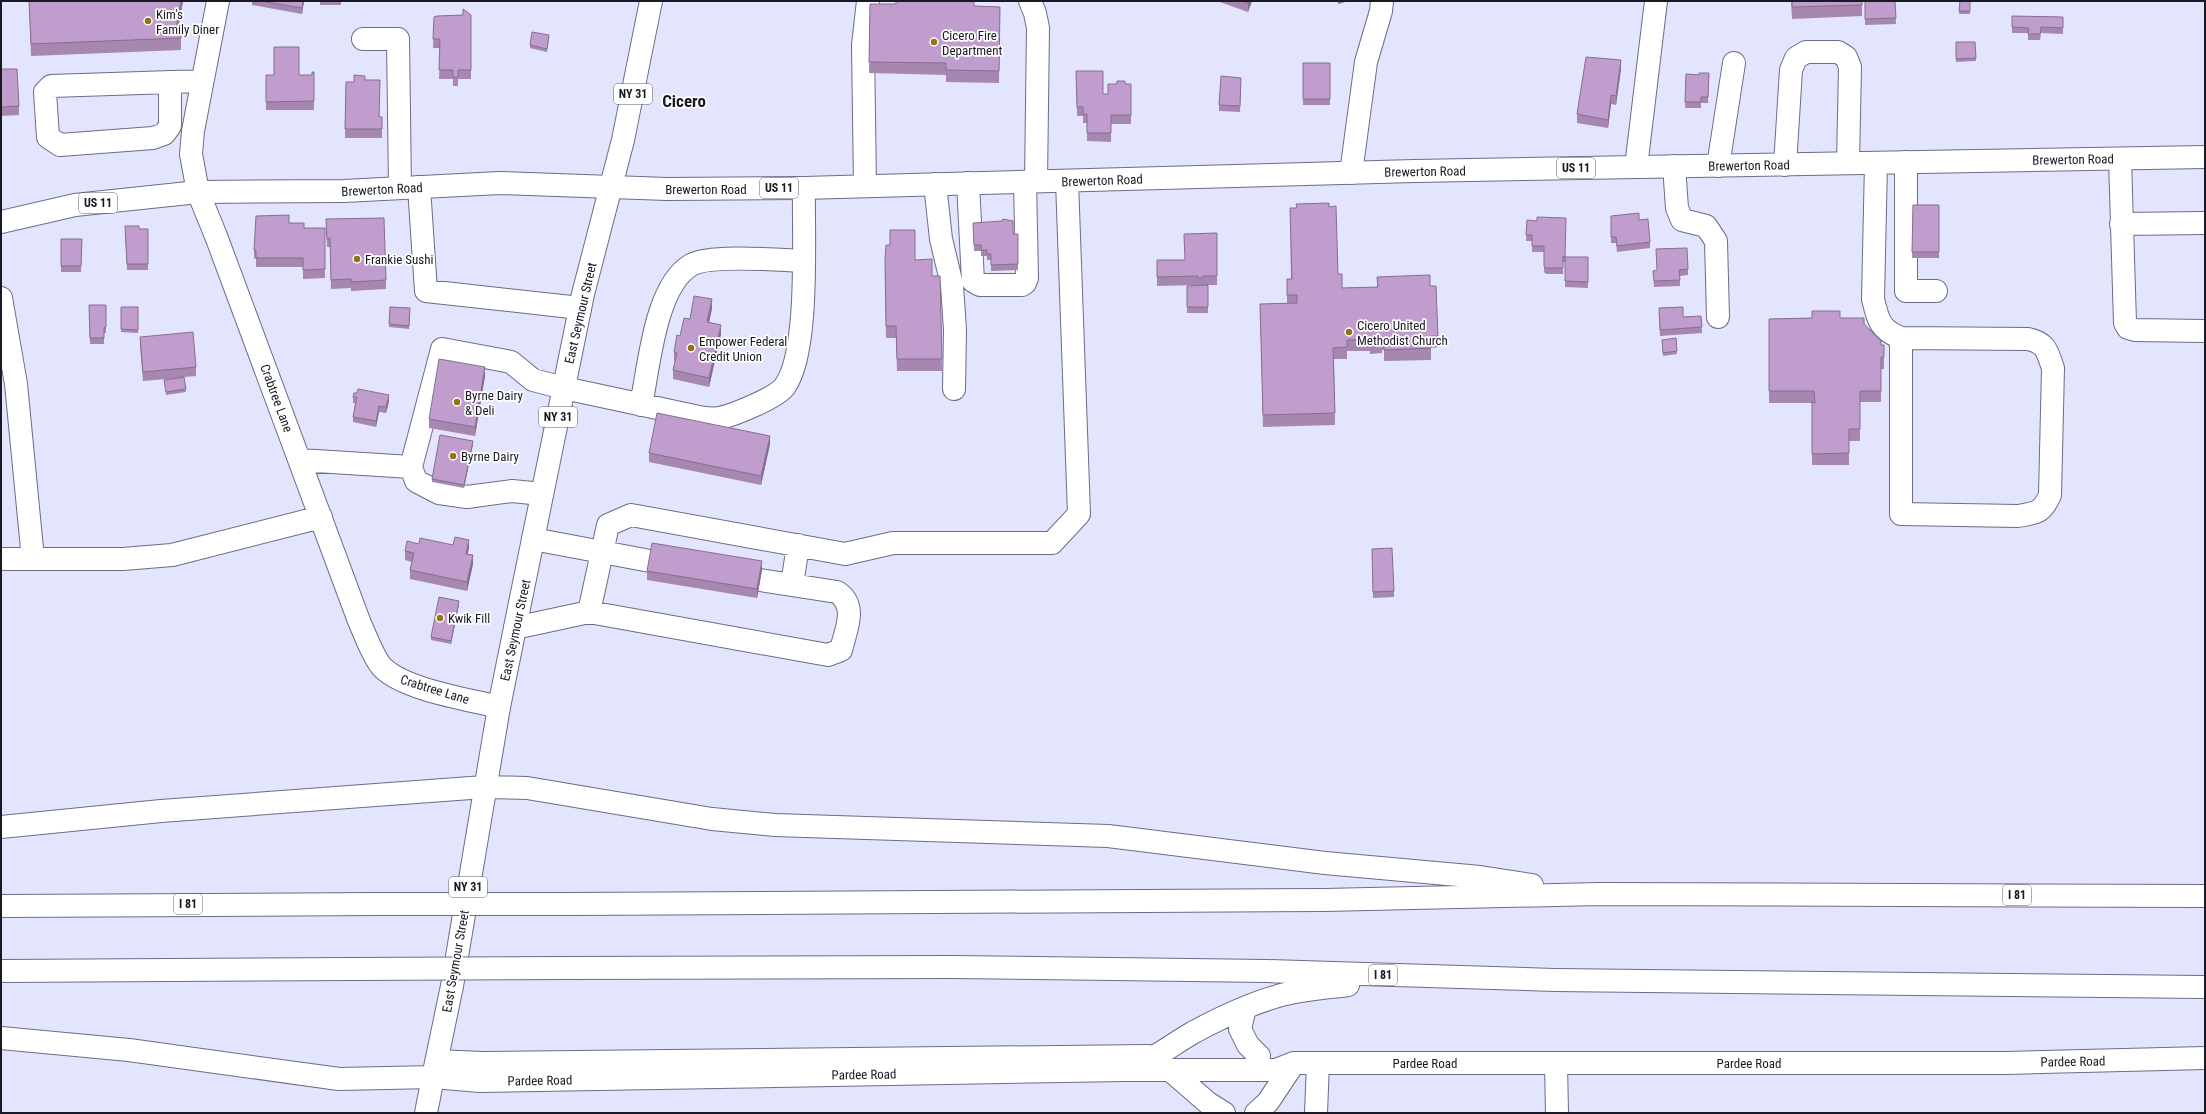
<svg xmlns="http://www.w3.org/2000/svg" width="2206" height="1114" viewBox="0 0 2206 1114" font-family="'Roboto Condensed',sans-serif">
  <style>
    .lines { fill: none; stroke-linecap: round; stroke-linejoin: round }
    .minor-casing { stroke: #6b6c87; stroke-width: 24 }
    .major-casing { stroke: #6b6c87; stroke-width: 24 }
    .highway-casing { stroke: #6b6c87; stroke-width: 24 }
    .minor { stroke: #fff; stroke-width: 22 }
    .major { stroke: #fff; stroke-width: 22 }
    .highway { stroke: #fff; stroke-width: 22 }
    .highway-bridge-casing { stroke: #6b6c87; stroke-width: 24; stroke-linecap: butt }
    .highway-bridge { stroke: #fff; stroke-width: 22 }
    .wall { fill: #a587b0 }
    .shaded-wall { fill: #866e90 }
    .building { fill: #c09dcd; stroke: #866e90 }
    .poi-dot { fill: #917319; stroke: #fff; stroke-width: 1.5 }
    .labels { text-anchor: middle; stroke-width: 3.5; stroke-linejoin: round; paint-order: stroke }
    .shield { fill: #fff; stroke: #5e5e66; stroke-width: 1 }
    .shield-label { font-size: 12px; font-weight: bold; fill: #191924 }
    .poi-label { font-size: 13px; fill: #191924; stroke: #fff; text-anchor: start }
    .street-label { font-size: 13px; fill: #191924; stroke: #fff }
    .district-label { font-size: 17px; font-weight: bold; fill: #191924; stroke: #fff }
  </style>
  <rect width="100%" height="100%" fill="#e3e4fd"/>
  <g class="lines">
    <defs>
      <path id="minor" d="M 218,1 L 193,131 L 191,154 L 198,192 L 216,236 L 359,621 C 364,632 375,661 383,668 C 406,690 467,699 499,707
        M 1030,1 L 1035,13 L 1038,28 L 1036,181
        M 363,39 L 398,39 L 400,188
        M 170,82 L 170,126 L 164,134 L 153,138 L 60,145 L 48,137 L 45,92 L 51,86 L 202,81
        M 2120,159 L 2125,323 L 2128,328 L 2135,330 L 2205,331
        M 1906,162 L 1906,291 L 1936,291
        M 1876,163 L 1873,299 C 1878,320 1880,330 1901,338 L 2028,339 C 2047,343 2047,352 2053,368 L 2050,495 C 2042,513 2036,513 2018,516 L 1901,514 L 1901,338
        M 1785,165 L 1791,70 L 1796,58 L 1806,52 L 1838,52 L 1846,57 L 1850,67 L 1848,163
        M 1674,166 L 1677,208 L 1682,220 L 1706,226 L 1716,241 L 1718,317
        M 1718,166 L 1734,63
        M 1636,167 L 1656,1
        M 1351,173 L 1366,62 L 1381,11 L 1382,1
        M 968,183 L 973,281 L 980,285 L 1022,285 L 1025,283 L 1027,278 L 1025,182
        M 935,184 L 941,239 L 952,285 L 955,330 L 954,389
        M 865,186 L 863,45 L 868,1
        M 419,187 L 426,291 L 580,308
        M 2121,224 L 2205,223
        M 1,298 L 16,384 L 33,559
        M 641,405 C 649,367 655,286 691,265 C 710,254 779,260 803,261
        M 300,460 L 411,467 L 416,481 L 439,493 L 467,497 L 512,491 L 542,494
        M 411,467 L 442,349 L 511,362 L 533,380 L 564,388 L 699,417 C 705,418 713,419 720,418 C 734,415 778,397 785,386 C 810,351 803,233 804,188
        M 533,539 L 650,561
        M 1,559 L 123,559 L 172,555 L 321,517
        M 792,585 L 798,545
        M 589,612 L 608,525 L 631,515 L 845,554 L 893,543 L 1052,543 L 1079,514 L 1067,181
        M 515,628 L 589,612 L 828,655 L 841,650 C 846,629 858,606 837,592 L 760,580
        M 437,1061 L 482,1063 L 1148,1056
        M 1556,1063 L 1557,1113
        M 1125,1070 L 1276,1070 L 1294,1063 L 2006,1063 L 2205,1058
        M 1170,1070 L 1208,1103 L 1224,1113
        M 1256,1113 L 1268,1102 L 1294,1063
        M 1316,1113 L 1318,1063"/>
      <path id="major" d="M 1,222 L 75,205 L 198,192 L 344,191 L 500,183 L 667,189 L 804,188 L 1414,171 L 2205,157
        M 426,1113 L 433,1077"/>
      <path id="highway" d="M 1,827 L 161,811 L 484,787 L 527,788 L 712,819 L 775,825 L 1108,836 L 1325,863 L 1480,877 L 1532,885
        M 568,904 L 1324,900 L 1599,894 L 2205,896
        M 1,906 L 375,904
        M 561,968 L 952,967 L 1266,971 L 1555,980 L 2205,987
        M 1,971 L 354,969
        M 1245,1008 L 1240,1029 L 1248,1045 L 1259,1056
        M 1,1038 L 129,1050 L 339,1079 L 433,1077 L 480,1081 L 1125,1070 C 1154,1060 1168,1047 1194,1032 C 1220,1018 1250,1004 1278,996 C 1301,989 1325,988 1348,985
        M 433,1077 L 452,986 L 499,707 L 520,603 L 583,294 L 623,140 L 651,1"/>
    </defs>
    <use href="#minor" class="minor-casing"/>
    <use href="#major" class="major-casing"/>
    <use href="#highway" class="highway-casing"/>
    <use href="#minor" class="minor"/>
    <use href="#major" class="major"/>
    <use href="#highway" class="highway"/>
    <defs>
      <path id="highway-bridge" d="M 375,904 L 568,904
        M 354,969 L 561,968"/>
    </defs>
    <use href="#highway-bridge" class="highway-bridge-casing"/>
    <use href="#highway-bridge" class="highway-bridge"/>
  </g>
  <path class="wall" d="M 29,1 L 183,1 L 178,29 L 181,29 L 181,50 L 31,56 Z
    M 252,1 L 304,1 L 302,14 L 252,5 Z
    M 320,1 L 341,1 L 341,5 L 320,5 Z
    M 1217,1 L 1252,1 L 1248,12 Z
    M 1791,1 L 1862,1 L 1862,16 L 1792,19 Z
    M 1865,1 L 1895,1 L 1896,24 L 1865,25 Z
    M 1960,1 L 1970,1 L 1970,14 L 1959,14 Z
    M 870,4 L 1000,7 L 999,83 L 946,82 L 946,75 L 869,73 Z
    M 471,15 L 471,79 L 458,79 L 458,86 L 453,86 L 453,79 L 439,79 L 440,48 L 433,48 L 434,17 Z
    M 2012,16 L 2063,17 L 2063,34 L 2041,33 L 2040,40 L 2028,40 L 2028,33 L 2012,33 Z
    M 549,38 L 547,52 L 530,48 L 530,45 Z
    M 1956,42 L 1975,42 L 1976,61 L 1956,62 Z
    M 1303,63 L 1330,63 L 1330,105 L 1303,105 Z
    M 1,69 L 19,106 L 19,115 L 1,116 Z
    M 1621,69 L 1616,105 L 1611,104 L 1608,128 L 1577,123 L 1577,114 Z
    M 1076,71 L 1103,94 L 1108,94 L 1117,84 L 1131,84 L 1131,124 L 1111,124 L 1111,142 L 1087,141 L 1087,123 L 1083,123 L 1083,116 L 1077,116 Z
    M 314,72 L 314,110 L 266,110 L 266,75 L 312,75 Z
    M 1709,73 L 1708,103 L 1701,103 L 1701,108 L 1685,108 L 1686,74 L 1699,75 Z
    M 365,80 L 380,117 L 382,117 L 382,138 L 345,138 L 346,82 L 354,82 Z
    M 1241,84 L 1240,112 L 1219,111 L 1219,105 Z
    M 1913,205 L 1939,205 L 1939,258 L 1912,258 Z
    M 1329,207 L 1338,274 L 1342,288 L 1377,287 L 1377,277 L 1430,286 L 1438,336 L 1438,347 L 1431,348 L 1431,360 L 1384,361 L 1384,350 L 1382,350 L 1382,353 L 1370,354 L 1370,351 L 1347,351 L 1347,359 L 1334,359 L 1335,425 L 1263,427 L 1260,304 L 1287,303 L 1287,279 L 1291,279 L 1290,208 Z
    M 1611,216 L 1639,220 L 1650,242 L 1650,248 L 1617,252 L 1616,243 L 1611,243 Z
    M 326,219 L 386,280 L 386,289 L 351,291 L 351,288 L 331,289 L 330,247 L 327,247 Z
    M 1527,220 L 1565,257 L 1588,257 L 1588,288 L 1565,287 L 1565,262 L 1563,262 L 1563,274 L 1546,274 L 1544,272 L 1544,252 L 1532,252 L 1532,241 L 1526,241 Z
    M 289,223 L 304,228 L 325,228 L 325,278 L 303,279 L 303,267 L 256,267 L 256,258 L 254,259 L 254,250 Z
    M 973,223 L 1013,234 L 1018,234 L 1018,270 L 991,271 L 991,260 L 987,260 L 987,256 L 981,256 L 981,251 L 974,251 Z
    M 139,229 L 148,229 L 148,270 L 127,270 L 125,232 Z
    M 1217,233 L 1217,285 L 1203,285 L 1208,285 L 1208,313 L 1187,313 L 1187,286 L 1198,285 L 1157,286 L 1157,260 L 1185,260 Z
    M 61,239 L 82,239 L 81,272 L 61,272 Z
    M 915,260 L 932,276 L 940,276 L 942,371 L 897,371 L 896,338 L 886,338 L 885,272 Z
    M 1688,269 L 1688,275 L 1680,276 L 1680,286 L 1654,287 L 1653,271 Z
    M 89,305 L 106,305 L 106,333 L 104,333 L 104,344 L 90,344 Z
    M 121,307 L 138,307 L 138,333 L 121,332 Z
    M 390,307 L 410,308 L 409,329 L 389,327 Z
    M 712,308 L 709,323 L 721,334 L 709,387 L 673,379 L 673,370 L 675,361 L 674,361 L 674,352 L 680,336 L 690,319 Z
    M 1659,308 L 1683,317 L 1701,316 L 1702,333 L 1660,336 Z
    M 1812,318 L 1840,318 L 1864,324 L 1881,345 L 1884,345 L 1884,369 L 1881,369 L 1881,402 L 1860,402 L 1860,441 L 1849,441 L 1849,465 L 1812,465 L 1812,403 L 1769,403 L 1769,319 Z
    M 140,337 L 196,367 L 196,376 L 184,377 L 186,392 L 166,395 L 164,380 L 179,378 L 143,381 L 140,346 Z
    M 1662,340 L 1677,351 L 1677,354 L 1663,356 Z
    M 485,376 L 475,436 L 429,428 L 429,419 Z
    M 353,397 L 389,401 L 386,413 L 379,412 L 376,427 L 353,422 L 353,417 L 355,403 L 353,403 Z
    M 473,444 L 464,488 L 432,482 L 432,479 Z
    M 770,444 L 761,485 L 649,462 L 649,453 Z
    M 419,544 L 469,548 L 467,554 L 473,564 L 467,591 L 410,579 L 410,570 L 412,562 L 405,560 L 405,551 Z
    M 1372,549 L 1394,591 L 1394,597 L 1373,598 Z
    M 762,570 L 757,598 L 647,580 L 647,571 Z
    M 459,604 L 451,644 L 431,640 L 431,637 Z"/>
  <path class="shaded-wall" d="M 181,1 L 183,1 L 176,38 L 176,29 Z
    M 303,1 L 304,1 L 302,14 L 302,8 Z
    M 1249,1 L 1252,1 L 1248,12 L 1248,3 Z
    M 1338,1 L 1348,1 L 1338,4 Z
    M 1621,60 L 1621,69 L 1616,105 L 1616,96 Z
    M 1611,95 L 1611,104 L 1608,128 L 1608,120 Z
    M 712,299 L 712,308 L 707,331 L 707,322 Z
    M 721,325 L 721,334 L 709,387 L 709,378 Z
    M 485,367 L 485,376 L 475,436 L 475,427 Z
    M 389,395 L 389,401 L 386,413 L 386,407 Z
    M 379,406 L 379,412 L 376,427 L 376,421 Z
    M 770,436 L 770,444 L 761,485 L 761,476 Z
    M 473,441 L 473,444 L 464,488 L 464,485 Z
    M 469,540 L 469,548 L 466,562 L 466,554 Z
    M 473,555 L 473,564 L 467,591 L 467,582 Z
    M 762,561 L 762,570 L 757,598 L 757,589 Z
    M 459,601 L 459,604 L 451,644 L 451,641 Z"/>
  <path class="building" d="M 29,1 L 181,1 L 176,29 L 181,29 L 181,38 L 31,44 Z
    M 261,1 L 303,1 L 302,8 Z
    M 896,1 L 974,1 L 974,6 L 1000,7 L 999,71 L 946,70 L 946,63 L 869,62 L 870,4 L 896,4 Z
    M 1242,1 L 1249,1 L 1248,3 Z
    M 1792,1 L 1862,1 L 1862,5 L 1792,7 Z
    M 1865,1 L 1895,1 L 1896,18 L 1865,19 Z
    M 1960,1 L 1970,1 L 1970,11 L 1959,11 Z
    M 463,9 L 471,15 L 471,70 L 458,70 L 458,77 L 453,77 L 453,70 L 439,70 L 440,39 L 433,39 L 434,17 L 437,16 L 463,15 Z
    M 2012,16 L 2063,17 L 2063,28 L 2041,27 L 2040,34 L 2028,34 L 2029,28 L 2012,27 Z
    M 532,32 L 549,35 L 547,49 L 530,45 Z
    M 1956,42 L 1975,42 L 1976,58 L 1956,59 Z
    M 274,47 L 299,47 L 299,75 L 312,75 L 312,72 L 314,72 L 314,101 L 266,102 L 266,75 L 274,75 Z
    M 1586,57 L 1621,60 L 1616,96 L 1611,95 L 1608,120 L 1577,114 Z
    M 1303,63 L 1330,63 L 1330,99 L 1303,99 Z
    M 1,69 L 17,69 L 19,106 L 1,107 Z
    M 1076,71 L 1103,71 L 1103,94 L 1108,94 L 1108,84 L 1117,84 L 1117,81 L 1125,81 L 1125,84 L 1131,84 L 1131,115 L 1111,115 L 1111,133 L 1087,133 L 1087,114 L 1083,114 L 1083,107 L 1077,107 Z
    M 1699,73 L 1709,73 L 1708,97 L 1701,97 L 1701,102 L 1685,102 L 1686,74 L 1699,75 Z
    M 354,75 L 365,76 L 365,80 L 380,80 L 379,117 L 382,117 L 382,129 L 345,129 L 346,82 L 354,82 Z
    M 1221,76 L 1241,78 L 1240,106 L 1219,105 Z
    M 1329,203 L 1329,207 L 1336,206 L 1338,274 L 1342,274 L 1342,288 L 1378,287 L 1377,277 L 1430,275 L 1430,286 L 1436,286 L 1438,336 L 1431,336 L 1431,348 L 1384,350 L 1384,338 L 1382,338 L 1382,342 L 1370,342 L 1370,339 L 1347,340 L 1347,347 L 1333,348 L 1335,413 L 1263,415 L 1260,304 L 1297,303 L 1297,295 L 1287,295 L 1287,279 L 1292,279 L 1290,208 L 1297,208 L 1296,204 Z
    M 1913,205 L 1939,205 L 1939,252 L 1912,252 Z
    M 1639,213 L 1639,220 L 1648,219 L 1650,242 L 1617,246 L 1616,237 L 1611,237 L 1611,216 Z
    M 289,215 L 289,223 L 304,223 L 304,228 L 325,228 L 325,269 L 303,270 L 303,258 L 256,258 L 256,250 L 254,250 L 256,216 Z
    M 1537,217 L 1566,218 L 1565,257 L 1563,256 L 1563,268 L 1546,268 L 1544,266 L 1544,246 L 1532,246 L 1532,235 L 1526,235 L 1527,220 L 1537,221 Z
    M 384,218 L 386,280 L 351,282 L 351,279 L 331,280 L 330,238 L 327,239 L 326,219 Z
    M 1003,219 L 1013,221 L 1013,234 L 1018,234 L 1018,264 L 991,265 L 991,254 L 987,254 L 987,250 L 981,250 L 981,245 L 974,245 L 973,223 L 1002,221 Z
    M 125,226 L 139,226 L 139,229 L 148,229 L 148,264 L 127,264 Z
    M 890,230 L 915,230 L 915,260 L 932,259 L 932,276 L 940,276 L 942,359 L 897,359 L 896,326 L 886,326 L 885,260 L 886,245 L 890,245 Z
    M 1217,233 L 1217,276 L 1203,276 L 1203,278 L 1198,278 L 1198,276 L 1157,277 L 1157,260 L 1185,260 L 1184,234 Z
    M 61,239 L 82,239 L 81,266 L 61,266 Z
    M 1687,248 L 1688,269 L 1679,270 L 1680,280 L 1654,281 L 1653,271 L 1657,270 L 1656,249 Z
    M 1565,257 L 1588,257 L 1588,282 L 1565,281 Z
    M 1208,285 L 1208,307 L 1187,307 L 1187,286 Z
    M 694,296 L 712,299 L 707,322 L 721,325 L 709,378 L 673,370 L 677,353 L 674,352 L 677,335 L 680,336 L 684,318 L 690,319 Z
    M 89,305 L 106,305 L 106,327 L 104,327 L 104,338 L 90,338 Z
    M 121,307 L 138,307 L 138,330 L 121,329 Z
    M 390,307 L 410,308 L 409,326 L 389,324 Z
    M 1683,307 L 1683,317 L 1701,316 L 1702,327 L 1660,330 L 1659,308 Z
    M 1812,311 L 1840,311 L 1840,318 L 1864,318 L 1864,324 L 1881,341 L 1881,345 L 1884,345 L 1884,357 L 1881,357 L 1881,391 L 1860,391 L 1860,429 L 1849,429 L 1849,453 L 1812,454 L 1812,402 L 1815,403 L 1814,391 L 1769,391 L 1769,319 L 1812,318 Z
    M 193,332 L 196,367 L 143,372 L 140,337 Z
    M 1676,338 L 1677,351 L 1663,353 L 1662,340 Z
    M 439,359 L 485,367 L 475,427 L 429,419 Z
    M 184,377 L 186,389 L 166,392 L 164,380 Z
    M 358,389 L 389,395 L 386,407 L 379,406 L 376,421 L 353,417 L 357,397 L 353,397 L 354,393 L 357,393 Z
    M 657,413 L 770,436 L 761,476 L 649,453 Z
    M 440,435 L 473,441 L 464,485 L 432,479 Z
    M 455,537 L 469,540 L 466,554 L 473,555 L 467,582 L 410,570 L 414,553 L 405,551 L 407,541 L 419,544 L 420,538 L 453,545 Z
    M 652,543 L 762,561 L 757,589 L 647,571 Z
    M 1392,548 L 1394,591 L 1373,592 L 1372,549 Z
    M 439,597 L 459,601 L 451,641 L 431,637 Z"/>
  <g class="poi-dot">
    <circle cx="148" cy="21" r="4"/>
    <circle cx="934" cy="42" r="4"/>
    <circle cx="357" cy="259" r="4"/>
    <circle cx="1349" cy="332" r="4"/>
    <circle cx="691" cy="348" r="4"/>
    <circle cx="457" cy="402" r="4"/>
    <circle cx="453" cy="456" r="4"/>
    <circle cx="440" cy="618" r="4"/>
  </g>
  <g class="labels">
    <g class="shield">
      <rect x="614" y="84" width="38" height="20" rx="3"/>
      <rect x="1557" y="158" width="38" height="20" rx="3"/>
      <rect x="760" y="178" width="38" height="20" rx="3"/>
      <rect x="79" y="193" width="38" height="20" rx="3"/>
      <rect x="539" y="407" width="38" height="20" rx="3"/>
      <rect x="449" y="877" width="38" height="20" rx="3"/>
      <rect x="2003" y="885" width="28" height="20" rx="3"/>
      <rect x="174" y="894" width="28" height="20" rx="3"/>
      <rect x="1369" y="965" width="28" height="20" rx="3"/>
    </g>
    <g class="shield-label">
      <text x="633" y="98">NY 31</text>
      <text x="1576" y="172">US 11</text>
      <text x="779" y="192">US 11</text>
      <text x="98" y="207">US 11</text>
      <text x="558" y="421">NY 31</text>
      <text x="468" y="891">NY 31</text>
      <text x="2017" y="899">I 81</text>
      <text x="188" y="908">I 81</text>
      <text x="1383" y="979">I 81</text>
    </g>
    <g class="poi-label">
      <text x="156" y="19">Kim's<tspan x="156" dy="15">Family Diner</tspan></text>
      <text x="942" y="40">Cicero Fire<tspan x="942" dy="15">Department</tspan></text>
      <text x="365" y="264">Frankie Sushi</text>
      <text x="1357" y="330">Cicero United<tspan x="1357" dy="15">Methodist Church</tspan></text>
      <text x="699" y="346">Empower Federal<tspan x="699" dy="15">Credit Union</tspan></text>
      <text x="465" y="400">Byrne Dairy<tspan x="465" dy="15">&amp; Deli</tspan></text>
      <text x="461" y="461">Byrne Dairy</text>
      <text x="448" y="623">Kwik Fill</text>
    </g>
    <g class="street-label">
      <text transform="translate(2073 159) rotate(-1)" y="5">Brewerton Road</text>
      <text transform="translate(1749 165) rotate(-1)" y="5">Brewerton Road</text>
      <text transform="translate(1425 171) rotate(-1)" y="5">Brewerton Road</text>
      <text transform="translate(1102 180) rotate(-2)" y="5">Brewerton Road</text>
      <text transform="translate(382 189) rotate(-3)" y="5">Brewerton Road</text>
      <text x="706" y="194">Brewerton Road</text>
      <text transform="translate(580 313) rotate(-77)" y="5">East Seymour Street</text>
      <text transform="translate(277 398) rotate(70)" y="5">Crabtree Lane</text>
      <text transform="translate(515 630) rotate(-78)" y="5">East Seymour Street</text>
      <text transform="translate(435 689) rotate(17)" y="5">Crabtree Lane</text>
      <text transform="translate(455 961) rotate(-80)" y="5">East Seymour Street</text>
      <text transform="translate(2073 1061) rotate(-1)" y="5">Pardee Road</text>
      <text x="1425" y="1068">Pardee Road</text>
      <text x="1749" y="1068">Pardee Road</text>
      <text transform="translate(864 1074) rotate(-1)" y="5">Pardee Road</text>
      <text transform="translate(540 1080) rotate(-1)" y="5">Pardee Road</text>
    </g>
    <g class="district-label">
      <text x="684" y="107">Cicero</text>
    </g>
  </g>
  <rect width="2206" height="1114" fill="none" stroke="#191924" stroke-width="4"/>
</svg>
